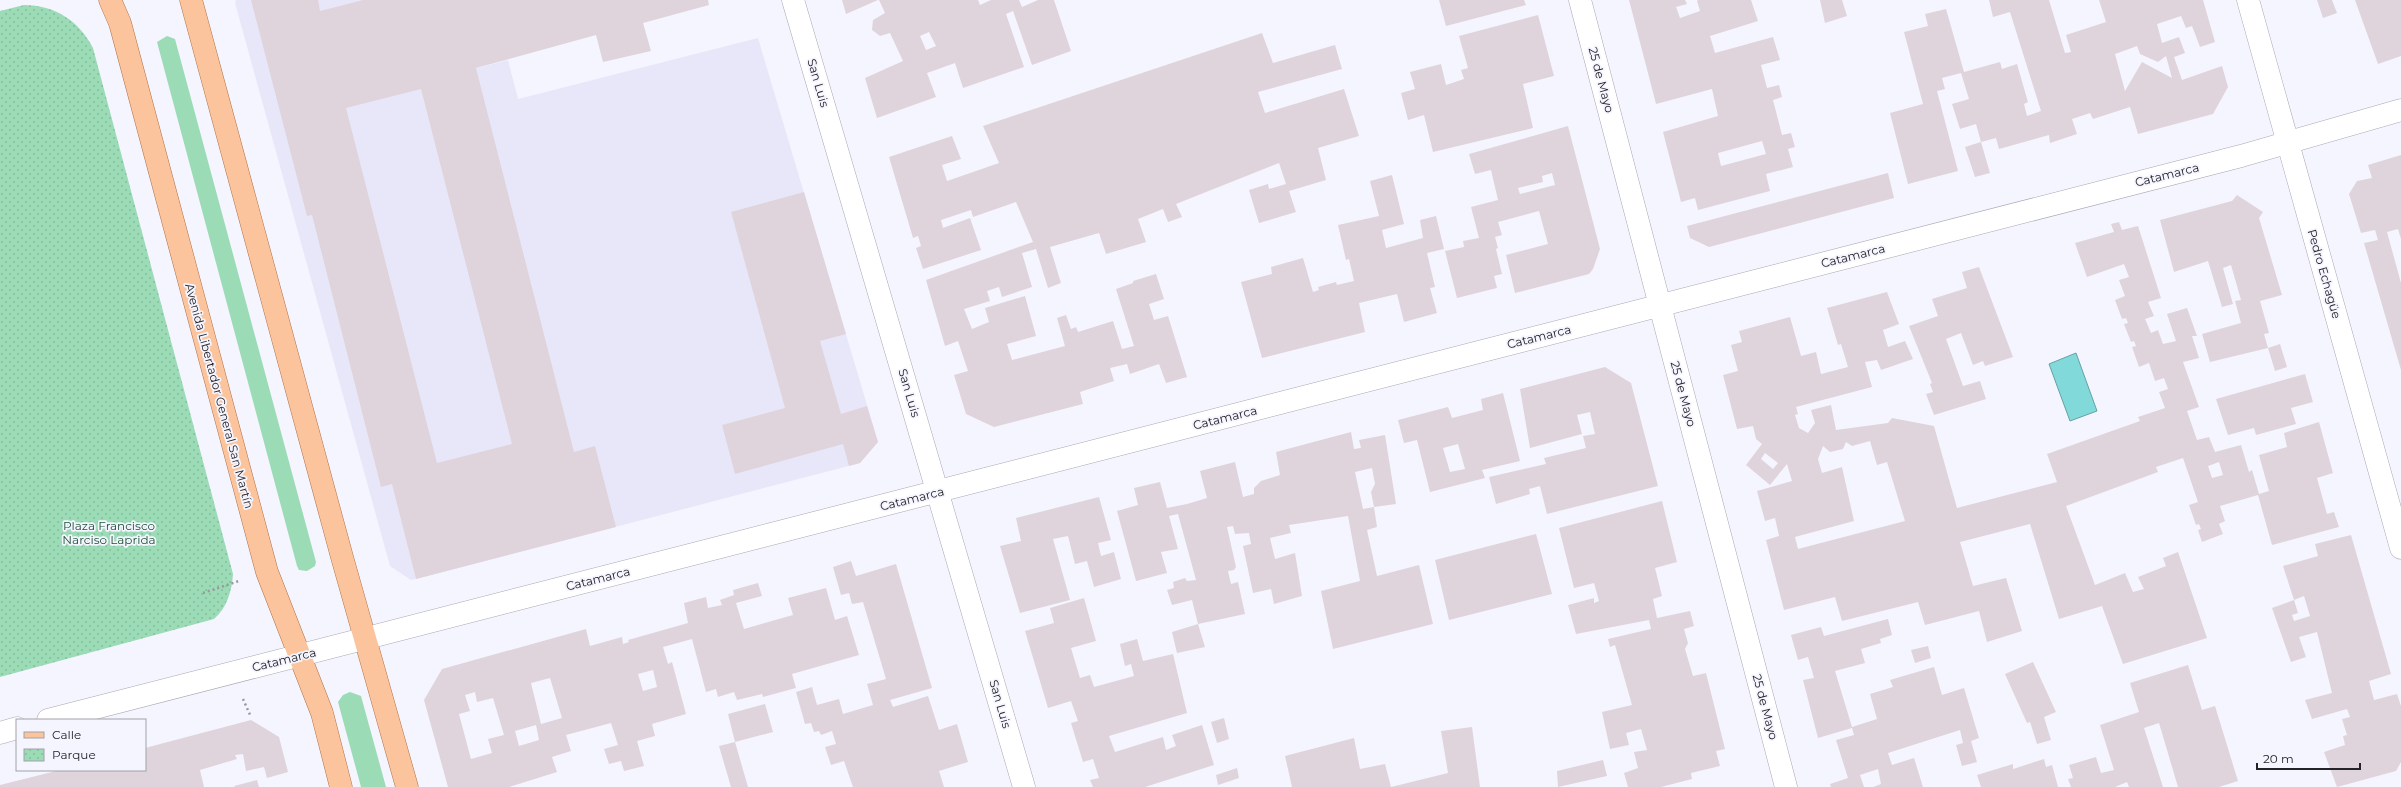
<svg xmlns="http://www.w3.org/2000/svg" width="2401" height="787" viewBox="0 0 2401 787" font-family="Montserrat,sans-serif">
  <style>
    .built { fill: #e8e7fa }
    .green { fill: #9bdbb6 }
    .park { fill: url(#park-dots) }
    .water { fill: #81d9da; stroke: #65a2a4 }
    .building { fill: #dfd4db; fill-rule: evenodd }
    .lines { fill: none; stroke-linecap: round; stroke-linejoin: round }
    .minor-casing { stroke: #a8a7b3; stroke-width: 23 }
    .primary-casing { stroke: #ae7249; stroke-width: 23 }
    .path { stroke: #98989f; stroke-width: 2.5; stroke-dasharray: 2 3; stroke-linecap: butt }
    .minor { stroke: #fff; stroke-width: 22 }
    .primary { stroke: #fbc49d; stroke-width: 22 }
    .labels { text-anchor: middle; stroke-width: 3.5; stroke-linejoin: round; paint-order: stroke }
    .street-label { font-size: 12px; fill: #232327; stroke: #f5f5ff }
    .park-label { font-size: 12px; fill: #1e5037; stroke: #f5f5ff }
  </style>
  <defs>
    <pattern id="park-dots" width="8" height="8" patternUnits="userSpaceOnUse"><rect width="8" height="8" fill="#9bdbb6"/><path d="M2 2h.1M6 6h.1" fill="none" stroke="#85bc9c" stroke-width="1.8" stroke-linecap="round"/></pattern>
  </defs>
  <rect width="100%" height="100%" fill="#f5f5ff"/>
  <path class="built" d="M 236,0 L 435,0 L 454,74 L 508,60 L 518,99 L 758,38 L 878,442 L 860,463 L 416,579 L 411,580 L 390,566 L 235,3 Z"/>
  <path class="green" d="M 167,36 L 175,39 L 316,562 L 315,566 L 307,571 L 299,570 L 297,566 L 157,42 Z
    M 350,692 L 361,696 L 386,787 L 361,787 L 338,702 L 343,695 Z"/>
  <path class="park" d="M 24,5 C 55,5 79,21 93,48 L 233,574 C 232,590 227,608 214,619 L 0,677 L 0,11 Z"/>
  <path class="water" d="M 2076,353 L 2097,411 L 2070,421 L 2049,364 Z"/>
  <path class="building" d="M 251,0 L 318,0 L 320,11 L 363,0 L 708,0 L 709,5 L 643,23 L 651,51 L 603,62 L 596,35 L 476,68 L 574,452 L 595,446 L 616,527 L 416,579 L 392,484 L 381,487 L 312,215 L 307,216 ZM 421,89 L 512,444 L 437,463 L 346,108 Z
    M 842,0 L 878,0 L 846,14 Z
    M 879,0 L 978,0 L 980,5 L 991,0 L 1019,0 L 1022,7 L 1038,0 L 1054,0 L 1071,51 L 1032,65 L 1013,11 L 1006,14 L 1024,67 L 963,88 L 955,63 L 927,73 L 936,97 L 877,118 L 865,78 L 903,61 L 890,33 L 880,36 L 872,30 L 873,20 L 885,13 ZM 929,32 L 936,46 L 926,50 L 920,36 Z
    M 1439,0 L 1524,0 L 1526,5 L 1446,26 Z
    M 1629,0 L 1685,0 L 1687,4 L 1676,7 L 1680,18 L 1700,11 L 1697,1 L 1698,0 L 1751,0 L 1758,21 L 1710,36 L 1715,53 L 1773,37 L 1780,60 L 1761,65 L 1767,88 L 1779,85 L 1782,97 L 1773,100 L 1782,135 L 1791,133 L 1795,147 L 1788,149 L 1793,167 L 1766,174 L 1770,191 L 1698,210 L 1695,198 L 1681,202 L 1663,132 L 1718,116 L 1712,89 L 1656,104 ZM 1762,141 L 1766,154 L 1721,166 L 1718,153 Z
    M 1820,0 L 1842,0 L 1847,16 L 1825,23 Z
    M 1989,0 L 2049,0 L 2065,53 L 2071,52 L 2066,35 L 2106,22 L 2099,0 L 2203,0 L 2215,42 L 2200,47 L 2192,26 L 2186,28 L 2181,16 L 2157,24 L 2162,43 L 2179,37 L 2185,53 L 2174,57 L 2182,80 L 2222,66 L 2228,87 L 2213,114 L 2138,134 L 2130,107 L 2093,119 L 2090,113 L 2072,119 L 2077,134 L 2050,143 L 2049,135 L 1999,149 L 1996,138 L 1981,142 L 1990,173 L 1975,177 L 1965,147 L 1981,142 L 1976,124 L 1960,129 L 1952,104 L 1969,99 L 1961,73 L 1942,78 L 1945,89 L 1937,91 L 1958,171 L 1908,184 L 1890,113 L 1923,104 L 1904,32 L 1928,26 L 1925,14 L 1946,9 L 1964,72 L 2000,62 L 2002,69 L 2017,64 L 2028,102 L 2024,104 L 2027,116 L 2041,111 L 2010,12 L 1993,17 ZM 2137,46 L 2140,54 L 2158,62 L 2166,56 L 2172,78 L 2142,62 L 2125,91 L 2115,54 Z
    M 2317,0 L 2332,0 L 2337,13 L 2323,18 Z
    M 2355,0 L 2401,0 L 2401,56 L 2378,64 Z
    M 1538,15 L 1554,76 L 1523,84 L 1533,128 L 1433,152 L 1424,115 L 1408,120 L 1401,93 L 1415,89 L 1410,72 L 1441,64 L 1446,85 L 1464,79 L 1461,70 L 1468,68 L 1459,36 Z
    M 1262,33 L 1273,63 L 1335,45 L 1342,69 L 1258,92 L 1265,113 L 1344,89 L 1359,136 L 1318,148 L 1326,180 L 1289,191 L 1296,212 L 1259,223 L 1249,190 L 1268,184 L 1269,189 L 1286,184 L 1279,163 L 1176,204 L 1182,217 L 1168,222 L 1163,209 L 1138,219 L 1146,242 L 1106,254 L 1099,233 L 1050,247 L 1061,283 L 1048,288 L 1036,249 L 1022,253 L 1032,287 L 1002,297 L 999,287 L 987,291 L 990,301 L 964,309 L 972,329 L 989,322 L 985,308 L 1025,296 L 1036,336 L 1007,344 L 1012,360 L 1065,346 L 1057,318 L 1066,315 L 1071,329 L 1076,327 L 1078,332 L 1113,321 L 1122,349 L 1134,346 L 1116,289 L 1133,283 L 1133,281 L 1156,274 L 1164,299 L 1149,304 L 1154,320 L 1168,316 L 1187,377 L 1166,383 L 1159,364 L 1130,374 L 1127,364 L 1110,368 L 1114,381 L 1080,392 L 1083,404 L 994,427 L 966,414 L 954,375 L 968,371 L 958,341 L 945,346 L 926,280 L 1033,242 L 1016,202 L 973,217 L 971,210 L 941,220 L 943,228 L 970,218 L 981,250 L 923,269 L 916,248 L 921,246 L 918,236 L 913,238 L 889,157 L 952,136 L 961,159 L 942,165 L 947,181 L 999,163 L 983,126 Z
    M 1568,126 L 1600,249 L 1593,269 L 1589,274 L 1515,293 L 1506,255 L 1548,244 L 1539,211 L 1498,222 L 1502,235 L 1495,237 L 1498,248 L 1496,249 L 1502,274 L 1494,276 L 1497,288 L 1457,298 L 1445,251 L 1464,247 L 1463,241 L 1479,238 L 1471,207 L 1498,200 L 1491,170 L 1475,174 L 1469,154 ZM 1552,173 L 1555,185 L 1520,194 L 1518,188 L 1543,182 L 1542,176 Z
    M 2401,155 L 2401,239 L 2398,229 L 2387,232 L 2401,283 L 2401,370 L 2364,243 L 2378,240 L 2375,230 L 2361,233 L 2349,194 L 2357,181 L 2372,178 L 2368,165 Z
    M 1888,173 L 1894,198 L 1709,247 L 1690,238 L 1687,226 Z
    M 1392,175 L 1404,224 L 1382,230 L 1386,248 L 1423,238 L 1420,220 L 1436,216 L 1444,249 L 1427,253 L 1435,287 L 1430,288 L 1437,313 L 1404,322 L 1397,294 L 1359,303 L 1365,332 L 1262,358 L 1241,282 L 1272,274 L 1271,267 L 1303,258 L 1313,292 L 1319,290 L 1318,287 L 1336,282 L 1337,285 L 1354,281 L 1349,259 L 1346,260 L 1338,225 L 1379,216 L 1370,181 Z
    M 804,192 L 846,334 L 820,341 L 841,414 L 867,406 L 878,442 L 860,463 L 849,466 L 843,444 L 735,474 L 722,425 L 785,408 L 731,212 Z
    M 2237,195 L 2263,212 L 2259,218 L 2282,295 L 2260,301 L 2269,333 L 2264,334 L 2268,348 L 2280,344 L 2287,367 L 2275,371 L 2268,348 L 2210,362 L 2202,334 L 2241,323 L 2235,301 L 2241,300 L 2231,265 L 2223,268 L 2233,304 L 2222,307 L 2208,261 L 2174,272 L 2160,220 L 2232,201 Z
    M 2119,222 L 2122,230 L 2138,226 L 2161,298 L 2148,302 L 2154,316 L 2145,319 L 2151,333 L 2158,330 L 2163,344 L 2176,341 L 2167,314 L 2187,308 L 2197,336 L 2192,336 L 2199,358 L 2183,362 L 2199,407 L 2187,411 L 2197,440 L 2209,437 L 2215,452 L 2241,445 L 2249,472 L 2252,470 L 2259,494 L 2269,491 L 2259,455 L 2287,447 L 2284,433 L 2319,422 L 2333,473 L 2317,478 L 2327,514 L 2334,512 L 2339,527 L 2272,545 L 2258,495 L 2220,506 L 2225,521 L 2219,524 L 2223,534 L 2202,542 L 2198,530 L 2201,529 L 2199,524 L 2196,525 L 2189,505 L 2198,502 L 2183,458 L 2156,467 L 2158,472 L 2066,506 L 2095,585 L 2125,573 L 2133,592 L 2144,589 L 2138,577 L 2166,566 L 2163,558 L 2178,552 L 2207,638 L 2123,664 L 2102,606 L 2059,619 L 2030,524 L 1960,542 L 1973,586 L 2006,578 L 2022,631 L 1987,642 L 1979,611 L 1925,625 L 1918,602 L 1842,621 L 1835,597 L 1784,610 L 1766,540 L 1779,536 L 1775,518 L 1765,521 L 1757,491 L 1792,481 L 1787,464 L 1770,485 L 1746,465 L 1762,444 L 1756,439 L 1753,426 L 1737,429 L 1723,375 L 1738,371 L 1731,345 L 1742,342 L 1739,331 L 1790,317 L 1801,356 L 1816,352 L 1821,374 L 1848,367 L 1841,344 L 1838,345 L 1827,308 L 1887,292 L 1899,324 L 1883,330 L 1888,347 L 1905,341 L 1913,359 L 1881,370 L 1877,360 L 1865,362 L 1872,387 L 1796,407 L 1798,414 L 1795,415 L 1799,428 L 1808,433 L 1815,423 L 1811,410 L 1831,405 L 1836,430 L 1888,423 L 1892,418 L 1934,426 L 1957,508 L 2057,482 L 2047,454 L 2140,421 L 2138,417 L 2165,408 L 2159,392 L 2168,389 L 2164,378 L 2155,381 L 2149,363 L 2139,367 L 2132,347 L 2136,346 L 2134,341 L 2131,342 L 2124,324 L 2128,323 L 2126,318 L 2122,319 L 2115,300 L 2125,296 L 2119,280 L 2129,277 L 2124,264 L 2087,277 L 2075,243 L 2114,232 L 2111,224 ZM 1870,441 L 1877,465 L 1887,462 L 1905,521 L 1798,549 L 1795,537 L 1854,521 L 1842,467 L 1822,473 L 1818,459 L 1823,446 L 1830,452 L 1843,449 L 1846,442 L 1852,446 ZM 1765,453 L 1778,463 L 1773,469 L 1761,459 ZM 2219,462 L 2223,475 L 2212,478 L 2208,466 Z
    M 1979,267 L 2013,357 L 1985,366 L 1983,361 L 1973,365 L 1961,333 L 1946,339 L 1963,386 L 1980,381 L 1986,399 L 1934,415 L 1926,394 L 1933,392 L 1930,384 L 1932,383 L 1909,326 L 1938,316 L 1932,299 L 1967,288 L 1962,272 Z
    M 1605,367 L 1631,383 L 1658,486 L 1547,514 L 1540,486 L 1529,489 L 1530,494 L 1496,504 L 1489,477 L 1546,464 L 1544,458 L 1586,448 L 1583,436 L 1595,434 L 1590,412 L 1577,415 L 1582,434 L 1530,448 L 1520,389 Z
    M 2305,374 L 2313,402 L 2291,408 L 2296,424 L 2256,435 L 2254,428 L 2228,435 L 2216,399 Z
    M 1503,393 L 1520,461 L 1482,470 L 1485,478 L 1430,492 L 1417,440 L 1404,443 L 1398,420 L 1448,407 L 1452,418 L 1483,410 L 1481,399 ZM 1458,444 L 1465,469 L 1450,472 L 1443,448 Z
    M 1351,432 L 1354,449 L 1361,448 L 1359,440 L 1385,435 L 1396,504 L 1374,507 L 1371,492 L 1375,484 L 1372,468 L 1355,472 L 1363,509 L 1374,507 L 1377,527 L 1367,530 L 1377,576 L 1419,565 L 1433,624 L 1333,649 L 1321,591 L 1360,581 L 1348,516 L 1289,525 L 1291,533 L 1270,538 L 1275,559 L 1295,553 L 1302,596 L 1274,604 L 1271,589 L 1253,593 L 1243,546 L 1251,544 L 1249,533 L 1235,534 L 1233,526 L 1227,527 L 1236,567 L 1234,570 L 1228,571 L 1231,584 L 1238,582 L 1245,614 L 1198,624 L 1192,600 L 1172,605 L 1167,590 L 1174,588 L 1173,582 L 1185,578 L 1187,581 L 1196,580 L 1178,514 L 1169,516 L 1178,549 L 1161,552 L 1167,573 L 1136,581 L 1117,511 L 1138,505 L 1134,488 L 1160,482 L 1167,508 L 1187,504 L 1207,498 L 1200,471 L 1235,462 L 1243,497 L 1254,494 L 1254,488 L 1261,481 L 1280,475 L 1276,452 Z
    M 1099,497 L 1111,540 L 1098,543 L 1101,556 L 1114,552 L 1121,579 L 1094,587 L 1087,561 L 1075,564 L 1068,536 L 1053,539 L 1070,600 L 1020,613 L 1000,546 L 1021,541 L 1016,518 Z
    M 1662,501 L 1677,562 L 1655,568 L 1662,596 L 1653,599 L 1657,618 L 1690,611 L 1694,626 L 1684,629 L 1688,643 L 1685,649 L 1693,676 L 1706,673 L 1725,749 L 1716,751 L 1720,766 L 1691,773 L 1692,779 L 1661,787 L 1628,787 L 1624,773 L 1638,768 L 1634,752 L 1647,750 L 1641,729 L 1626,733 L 1629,745 L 1610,749 L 1602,712 L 1632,705 L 1615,645 L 1610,647 L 1608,639 L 1651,629 L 1649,620 L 1576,634 L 1568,605 L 1594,598 L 1594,603 L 1599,601 L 1594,583 L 1574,588 L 1559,528 Z
    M 1536,534 L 1552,594 L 1449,620 L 1435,560 Z
    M 2351,535 L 2391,674 L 2369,681 L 2374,700 L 2397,694 L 2401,706 L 2401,762 L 2396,771 L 2337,787 L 2324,752 L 2345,745 L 2343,736 L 2347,735 L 2342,719 L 2350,717 L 2347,709 L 2312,719 L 2305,700 L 2332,693 L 2317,632 L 2299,637 L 2306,657 L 2291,662 L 2272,608 L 2294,600 L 2283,566 L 2318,556 L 2315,544 ZM 2304,596 L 2310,616 L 2294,621 L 2292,615 L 2298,613 L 2294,600 Z
    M 851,561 L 856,576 L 896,564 L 932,688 L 890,700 L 893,707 L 928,696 L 939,730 L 957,724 L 968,762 L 939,771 L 944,787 L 853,787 L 844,761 L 831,765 L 825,747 L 836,744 L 832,731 L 821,735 L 819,731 L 814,732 L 811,723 L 805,724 L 796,692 L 812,687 L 817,705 L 839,699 L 843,714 L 873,705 L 867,684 L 886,679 L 863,602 L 852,604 L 849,593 L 841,595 L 833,567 Z
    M 758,583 L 762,596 L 736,603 L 744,629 L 793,615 L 788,598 L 826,588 L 835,620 L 847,616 L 859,655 L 792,674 L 796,688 L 763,697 L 762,694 L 737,700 L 734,692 L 718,697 L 716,689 L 706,692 L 692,639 L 663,647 L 668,664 L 672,662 L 686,714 L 652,724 L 655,736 L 637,741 L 644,766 L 624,771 L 621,761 L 609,764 L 604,749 L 618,745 L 611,723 L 566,735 L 571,751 L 552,757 L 557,772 L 509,787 L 448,787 L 424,700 L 442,669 L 586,629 L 590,646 L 622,637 L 623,644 L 629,642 L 628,640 L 688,623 L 684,603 L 706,597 L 708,608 L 722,605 L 720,600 L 734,595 L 733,590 ZM 653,670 L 657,687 L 643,691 L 638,674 ZM 550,678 L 562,718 L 541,724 L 531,683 ZM 475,692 L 477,702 L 493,698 L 504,735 L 488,739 L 492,753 L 471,759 L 459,714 L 470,711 L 465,695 ZM 536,725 L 539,740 L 519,746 L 515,731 Z
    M 1084,598 L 1096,641 L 1071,648 L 1080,678 L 1090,675 L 1094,687 L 1134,676 L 1131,664 L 1125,666 L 1120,644 L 1137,639 L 1143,661 L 1173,654 L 1187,713 L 1109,736 L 1115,752 L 1163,737 L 1166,750 L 1176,746 L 1172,735 L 1202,725 L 1214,765 L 1145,787 L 1093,787 L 1090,780 L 1099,778 L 1093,759 L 1083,762 L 1071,723 L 1078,721 L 1071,701 L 1048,708 L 1025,631 L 1054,623 L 1050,608 Z
    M 1888,619 L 1892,635 L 1880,639 L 1881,643 L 1861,649 L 1865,663 L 1835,671 L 1852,727 L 1877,719 L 1870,694 L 1893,687 L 1890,680 L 1934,667 L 1942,695 L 1964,688 L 1979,738 L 1971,741 L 1977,762 L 1962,766 L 1956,745 L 1963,743 L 1960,730 L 1888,753 L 1892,765 L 1914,758 L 1923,787 L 1873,787 L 1881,784 L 1878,769 L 1860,775 L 1864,787 L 1831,787 L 1830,784 L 1848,778 L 1836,740 L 1854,735 L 1852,728 L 1818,738 L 1803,680 L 1814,678 L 1808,657 L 1798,660 L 1791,635 L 1821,627 L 1824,636 Z
    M 1198,624 L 1205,647 L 1177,653 L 1172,632 Z
    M 1928,646 L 1931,658 L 1915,663 L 1911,650 Z
    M 2033,662 L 2056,712 L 2044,717 L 2051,740 L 2037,744 L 2030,722 L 2027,723 L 2005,674 Z
    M 2188,665 L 2202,710 L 2215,706 L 2238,781 L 2219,787 L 2178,787 L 2159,723 L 2144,728 L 2163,787 L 2129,787 L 2127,782 L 2115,787 L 2071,787 L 2068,779 L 2073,778 L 2069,765 L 2096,757 L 2101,773 L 2114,770 L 2100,725 L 2139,712 L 2130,683 Z
    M 765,704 L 773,732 L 735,742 L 748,787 L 731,787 L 719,746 L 735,742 L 728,714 Z
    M 1224,718 L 1229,739 L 1217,743 L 1211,722 Z
    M 251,720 L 279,737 L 288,772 L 267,778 L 264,767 L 246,771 L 243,754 L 235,755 L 237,759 L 200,770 L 204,787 L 0,787 L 0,785 L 60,770 L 145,770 L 145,748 Z
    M 1472,727 L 1480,787 L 1391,787 L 1448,773 L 1441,731 Z
    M 1354,738 L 1360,769 L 1385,764 L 1391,787 L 1292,787 L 1285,756 Z
    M 2044,759 L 2046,767 L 2052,765 L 2058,787 L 1981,787 L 1977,775 L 2013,764 L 2013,769 Z
    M 1603,760 L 1607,776 L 1558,787 L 1557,771 Z
    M 1237,768 L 1239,778 L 1218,785 L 1216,775 Z
    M 257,780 L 259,787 L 235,787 L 234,786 Z"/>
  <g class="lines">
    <defs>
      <path id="minor" d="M 793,0 L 1024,787
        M 1580,0 L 1786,787
        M 2248,0 L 2401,548
        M 48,720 L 2241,156 L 2401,110
        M 0,733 L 17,728"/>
      <path id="primary" d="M 110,0 L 120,23 L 267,572 L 322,713 L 341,787
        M 191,0 L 342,557 L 407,787"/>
    </defs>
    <use href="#minor" class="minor-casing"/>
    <use href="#primary" class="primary-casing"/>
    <path class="path" d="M 203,593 L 239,581
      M 243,699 L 251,717"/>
    <use href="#minor" class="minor"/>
    <use href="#primary" class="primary"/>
  </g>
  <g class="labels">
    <g class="street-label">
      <text transform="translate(1601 80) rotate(75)" y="4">25 de Mayo</text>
      <text transform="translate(818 83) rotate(74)" y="4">San Luis</text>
      <text transform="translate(2167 175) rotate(-14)" y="4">Catamarca</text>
      <text transform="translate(1853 256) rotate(-14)" y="4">Catamarca</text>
      <text transform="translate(2324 274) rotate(74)" y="4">Pedro Echagüe</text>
      <text transform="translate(1539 337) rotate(-14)" y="4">Catamarca</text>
      <text transform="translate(909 393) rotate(74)" y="4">San Luis</text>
      <text transform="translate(1683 394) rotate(75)" y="4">25 de Mayo</text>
      <text transform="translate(219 396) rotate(75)" y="4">Avenida Libertador General San Martín</text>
      <text transform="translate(1225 418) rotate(-14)" y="4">Catamarca</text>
      <text transform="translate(912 499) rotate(-14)" y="4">Catamarca</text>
      <text transform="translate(598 579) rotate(-14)" y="4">Catamarca</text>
      <text transform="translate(284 660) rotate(-14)" y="4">Catamarca</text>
      <text transform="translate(1000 704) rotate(74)" y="4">San Luis</text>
      <text transform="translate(1765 707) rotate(75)" y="4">25 de Mayo</text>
    </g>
    <g class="park-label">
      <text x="109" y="530">Plaza Francisco<tspan x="109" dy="14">Narciso Laprida</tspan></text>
    </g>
  </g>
  <rect x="16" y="719" width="130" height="52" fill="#f5f5ff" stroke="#a1a1a9"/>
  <rect x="24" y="732" width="20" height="6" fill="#fbc49d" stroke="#a1a1a9"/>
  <text x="52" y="739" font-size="12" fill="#232327">Calle</text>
  <rect x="24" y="749" width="20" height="12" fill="url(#park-dots)" stroke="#a1a1a9"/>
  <text x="52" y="759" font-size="12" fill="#232327">Parque</text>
  <path d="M2257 763v6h103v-6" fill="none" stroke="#232327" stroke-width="2"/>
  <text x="2263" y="763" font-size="12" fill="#232327" stroke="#f5f5ff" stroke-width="3" paint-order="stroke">20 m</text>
</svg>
